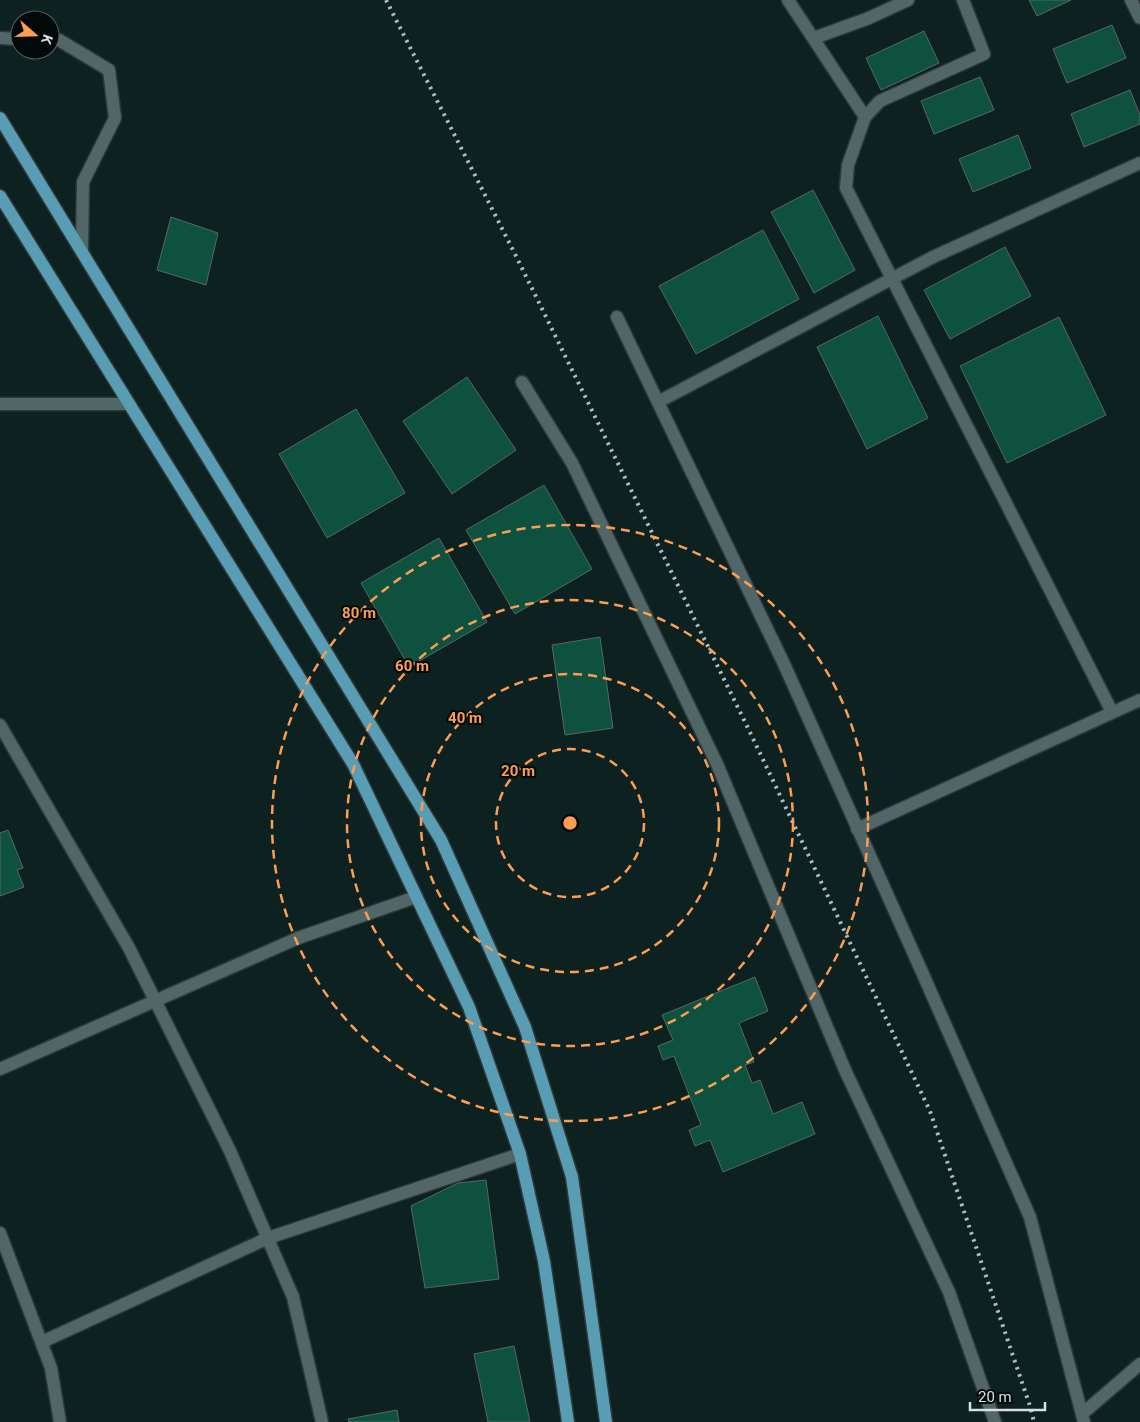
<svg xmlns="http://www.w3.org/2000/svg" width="1140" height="1422" viewBox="0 0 1140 1422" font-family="Roboto,sans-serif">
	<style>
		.building { fill: #0f513f; stroke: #566862 }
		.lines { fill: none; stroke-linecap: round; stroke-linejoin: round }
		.lane-casing { stroke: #2f393a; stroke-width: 15 }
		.street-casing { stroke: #2f393a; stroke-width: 15 }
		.primary-casing { stroke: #2f393a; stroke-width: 15 }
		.lane { stroke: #516666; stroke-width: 12 }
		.street { stroke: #516666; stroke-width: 12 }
		.primary { stroke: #599db5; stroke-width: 12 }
		.rail { stroke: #b0bcbd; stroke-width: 4; stroke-dasharray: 2.5 5; stroke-linecap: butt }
		.ring { fill: none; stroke: #fc9e52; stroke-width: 2.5; stroke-dasharray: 9 6 }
		.centre { fill: #fc9e52; stroke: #030909; stroke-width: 2.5 }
		.ring-label { font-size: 15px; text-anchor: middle; font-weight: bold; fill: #fc9e52; stroke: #030909; stroke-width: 4; stroke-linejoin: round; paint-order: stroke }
	</style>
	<rect width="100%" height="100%" fill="#0e2121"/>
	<g class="building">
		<polygon points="1029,0 1071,0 1037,16"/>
		<polygon points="1112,25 1126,58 1067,83 1053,49"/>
		<polygon points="924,31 939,63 881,90 866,58"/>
		<polygon points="980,77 994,110 934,134 921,101"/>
		<polygon points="1130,90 1140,115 1140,124 1084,147 1071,114"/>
		<polygon points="1018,135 1031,168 973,192 959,159"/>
		<polygon points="813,190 855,270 814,293 771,212"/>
		<polygon points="171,217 218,233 206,285 157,270"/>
		<polygon points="763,230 799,299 696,354 659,286"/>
		<polygon points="1005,247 1031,296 950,339 924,290"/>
		<polygon points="878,316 928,418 867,449 817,347"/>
		<polygon points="1059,317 1106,415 1007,463 960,366"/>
		<polygon points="467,377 516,450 452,494 403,421"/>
		<polygon points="356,409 405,493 327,538 279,454"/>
		<polygon points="544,485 592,569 515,614 466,530"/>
		<polygon points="439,538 487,622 409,667 361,583"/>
		<polygon points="600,637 613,728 565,735 552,645"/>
		<polygon points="8,830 23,868 17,870 24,887 0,896 0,833"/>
		<polygon points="755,977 768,1011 739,1023 754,1062 745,1065 752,1083 760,1080 773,1114 802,1102 815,1134 723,1172 710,1140 695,1146 689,1130 701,1125 674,1056 663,1060 658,1046 673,1040 662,1015"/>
		<polygon points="486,1180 499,1279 425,1288 411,1206 458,1183"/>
		<polygon points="514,1346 530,1422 488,1422 474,1354"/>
		<polygon points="397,1410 399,1422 349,1422 348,1419"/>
	</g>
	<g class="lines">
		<defs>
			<g id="lane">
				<polyline points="0,38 20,39"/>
				<polyline points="50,40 59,40 109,70 115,118 83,182 82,252"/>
			</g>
			<g id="street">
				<polyline points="788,0 865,117"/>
				<polyline points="963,0 984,54 880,101 865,117 848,165 846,188 1112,712"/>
				<polyline points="1131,0 1140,18"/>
				<polyline points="814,38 869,18 908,0"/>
				<polyline points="617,317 784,664 922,972 1030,1217 1084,1422"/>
				<polyline points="522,382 572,463 717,764 845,1070 949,1292 995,1422"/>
				<polyline points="658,402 933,257 1140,163"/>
				<polyline points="0,404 129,404"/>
				<polyline points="0,725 129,948 230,1151 293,1297 322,1422"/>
				<polyline points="857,829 1140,700"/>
				<polyline points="0,1069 298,938 416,897"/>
				<polyline points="0,1233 51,1368 60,1422"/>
				<polyline points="42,1342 268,1238 520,1154"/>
				<polyline points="1082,1414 1140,1364"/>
			</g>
			<g id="primary">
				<polyline points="0,118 441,840 525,1027 572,1177 606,1422"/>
				<polyline points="0,196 353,764 469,1007 520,1154 544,1261 568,1422"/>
			</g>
		</defs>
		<use href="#lane" class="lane-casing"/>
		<use href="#street" class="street-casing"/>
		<use href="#primary" class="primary-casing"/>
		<use href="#lane" class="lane"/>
		<use href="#street" class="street"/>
		<use href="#primary" class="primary"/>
		<polyline class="rail" points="386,0 518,260 748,728 930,1111 1030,1406 1034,1422"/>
	</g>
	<g class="ring">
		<circle cx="570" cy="823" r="74"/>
		<circle cx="570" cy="823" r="149"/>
		<circle cx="570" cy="823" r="223"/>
		<circle cx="570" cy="823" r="298"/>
	</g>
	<circle cx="570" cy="823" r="8" class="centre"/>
	<g class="ring-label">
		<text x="359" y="618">80 m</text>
		<text x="412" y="671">60 m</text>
		<text x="465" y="723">40 m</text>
		<text x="518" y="776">20 m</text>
	</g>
	<g transform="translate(35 35) rotate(110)"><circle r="24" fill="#030909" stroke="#575f5f"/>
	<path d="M0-4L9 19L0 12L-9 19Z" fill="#fc9e52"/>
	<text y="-8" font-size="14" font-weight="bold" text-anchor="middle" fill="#d5e0e1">K</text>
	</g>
	<path d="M970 1402v8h75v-8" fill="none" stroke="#d5e0e1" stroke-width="2.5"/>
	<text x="978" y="1402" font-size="15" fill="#d5e0e1" stroke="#030909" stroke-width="4" paint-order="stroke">20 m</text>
</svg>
